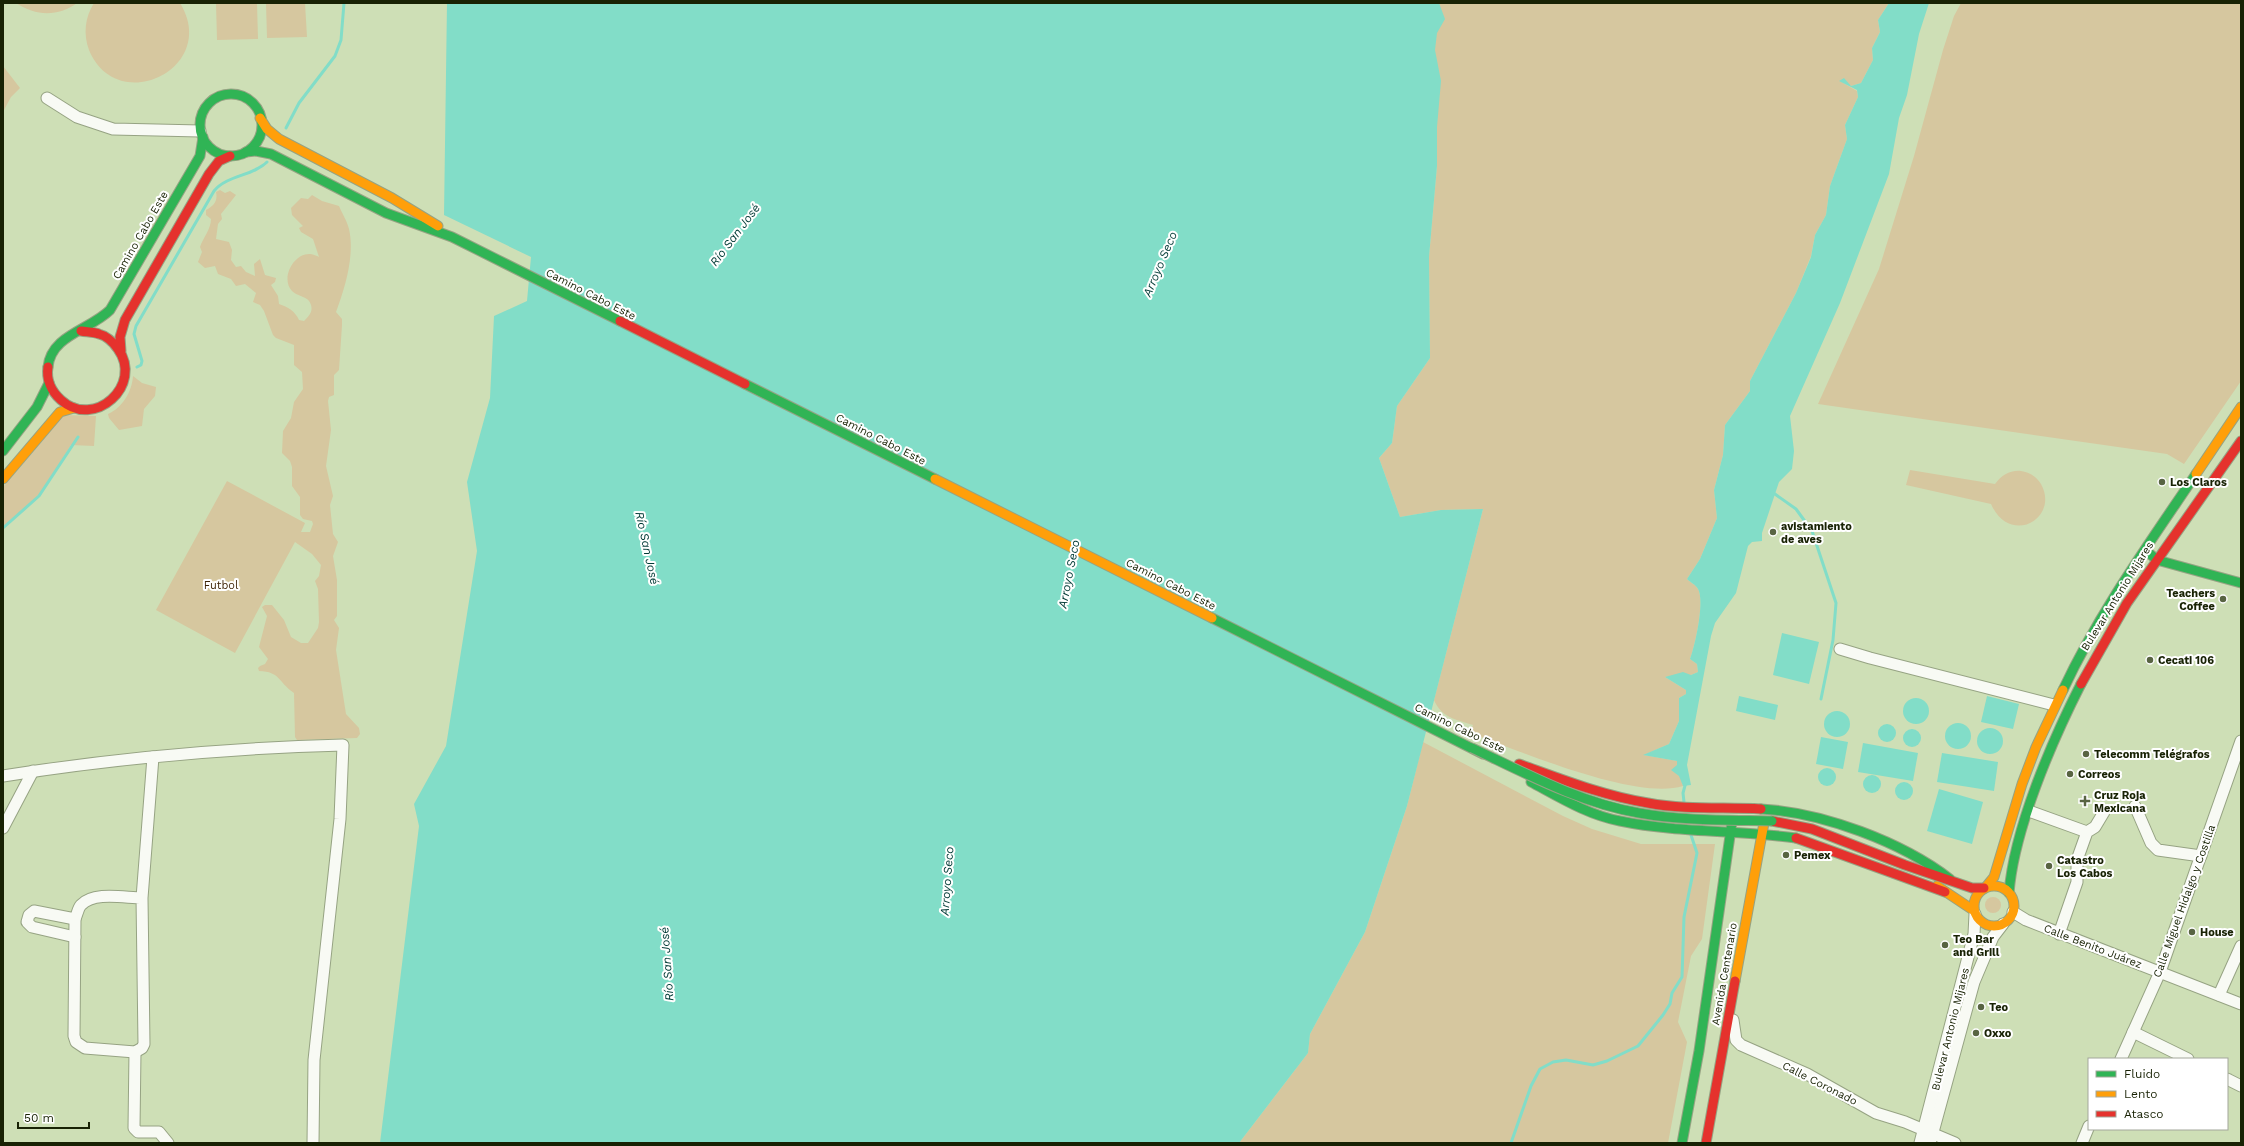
<svg xmlns="http://www.w3.org/2000/svg" width="2244" height="1146" viewBox="0 0 2244 1146" font-family="'Work Sans',sans-serif">
	<style>
		.green { fill: #d6c79f }
		.water { fill: #82ddc8 }
		.lines { fill: none; stroke-linecap: round; stroke-linejoin: round }
		.stream { stroke: #82ddc8; stroke-width: 3 }
		.street-casing { stroke: #96a383; stroke-width: 13 }
		.fast-casing { stroke: #96a383; stroke-width: 11 }
		.slow-casing { stroke: #96a383; stroke-width: 11 }
		.jam-casing { stroke: #96a383; stroke-width: 11 }
		.street { stroke: #f8faf4; stroke-width: 11 }
		.fast { stroke: #30b455; stroke-width: 9 }
		.slow { stroke: #ff9f0a; stroke-width: 9 }
		.jam { stroke: #e5322d; stroke-width: 9 }
		.fast-bridge-casing { stroke: #96a383; stroke-width: 11; stroke-linecap: butt }
		.fast-bridge { stroke: #30b455; stroke-width: 9 }
		.poi-dot { fill: #586442; stroke: #fff; stroke-width: 1.5 }
		.labels { text-anchor: middle; stroke-width: 4; stroke-linejoin: round; paint-order: stroke }
		.street-label { font-size: 11px; fill: #182204; stroke: #fff }
		.poi-label { font-size: 11px; font-weight: bold; fill: #182204; stroke: #fff; text-anchor: start }
		.park-label { font-size: 11px; fill: #3d2306; stroke: #fff }
		.water-label { font-size: 12px; font-style: italic; fill: #003a35; stroke: #fff }
	</style>
	<rect width="100%" height="100%" fill="#cedfb6"/>
	<g class="green">
		<path d="M 16,3 L 77,3 C 58,17 35,16 16,3 Z"/>
		<path d="M 94,3 L 180,3 C 220,68 117,118 89,50 C 83,34 85,17 94,3 Z"/>
		<polygon points="216,3 257,3 258,39 217,40"/>
		<polygon points="266,3 305,3 307,37 267,38"/>
		<path d="M 1283,3 L 1889,3 L 1878,20 L 1880,32 L 1872,48 L 1873,60 L 1861,83 L 1851,86 L 1840,81 L 1857,91 L 1858,97 L 1845,125 L 1847,139 L 1830,186 L 1826,215 L 1815,235 L 1811,256 L 1796,293 L 1750,381 L 1750,391 L 1725,425 L 1723,455 L 1714,490 L 1717,518 L 1700,559 L 1687,579 C 1690,582 1696,585 1698,589 C 1705,601 1695,646 1690,659 L 1697,664 L 1698,672 L 1691,675 L 1665,677 L 1686,690 L 1686,694 L 1679,698 L 1679,721 L 1669,744 L 1644,755 L 1677,761 L 1683,786 C 1635,801 1518,750 1470,733 L 1473,725 C 1455,719 1442,718 1434,700 L 1483,509 L 1441,510 L 1400,517 L 1379,458 L 1392,443 L 1397,406 L 1430,358 L 1429,257 L 1437,166 L 1437,127 Z"/>
		<polygon points="1961,3 2241,3 2241,381 2184,464 2167,454 1818,404 1879,269 1914,156 1943,50 1954,16"/>
		<polygon points="3,66 20,88 11,97 4,110"/>
		<path d="M 220,190 L 225,193 L 230,191 L 236,195 L 221,214 L 222,219 L 218,224 L 216,239 L 229,242 L 232,250 L 231,260 L 236,267 L 241,266 L 246,272 L 255,276 L 254,264 L 260,259 L 265,275 L 276,278 L 275,282 L 271,285 L 278,296 L 279,304 C 288,307 295,311 299,320 L 304,321 C 309,316 313,312 311,305 C 309,296 298,297 292,291 C 280,278 294,253 310,254 C 313,254 317,256 319,257 L 313,239 L 301,232 L 299,228 L 303,226 L 292,215 L 291,208 L 301,198 L 308,199 L 312,195 L 322,201 L 339,206 C 342,213 347,221 349,229 C 355,255 345,288 336,312 L 342,319 L 342,325 L 339,370 L 334,375 L 334,395 L 329,397 L 328,401 L 331,430 L 326,466 L 333,496 L 330,505 L 333,534 L 338,542 L 333,556 L 337,580 L 337,616 L 334,620 L 339,628 L 336,650 L 346,714 L 359,728 L 360,734 L 357,738 L 297,740 L 295,737 L 294,693 C 277,681 281,672 259,671 L 258,668 L 260,666 L 265,664 L 268,659 L 259,647 L 267,616 L 262,607 L 265,605 L 272,605 L 284,620 L 291,637 L 301,643 L 308,643 L 318,628 L 319,622 L 318,589 L 315,581 L 319,576 L 321,565 L 312,554 L 295,542 L 235,653 L 156,610 L 227,481 L 305,523 L 301,532 L 310,532 L 313,524 L 312,521 L 303,519 L 300,515 L 300,497 L 292,486 L 292,467 L 290,461 L 282,453 L 283,431 L 291,418 L 294,402 L 303,389 L 302,372 L 294,365 L 294,345 L 276,338 L 273,335 L 264,311 L 260,305 L 253,302 L 256,293 L 245,284 L 236,286 L 231,279 L 218,274 L 215,266 L 205,268 L 198,262 L 202,252 L 200,247 C 203,238 211,229 211,219 L 206,215 L 206,210 C 214,206 218,201 216,192 Z"/>
		<path d="M 133,376 L 142,383 L 156,387 L 155,396 L 144,409 L 142,426 L 119,430 L 109,418 L 108,414 C 122,408 132,392 133,376 Z"/>
		<polygon points="64,415 96,416 94,446 71,445 39,496 3,528 3,487"/>
		<path d="M 1910,470 L 1995,484 C 2002,475 2010,470 2021,471 C 2029,472 2037,477 2041,484 C 2060,518 2010,547 1991,504 L 1906,485 Z"/>
		<polygon points="1423,742 1563,816 1592,829 1641,844 1715,844 1702,939 1691,956 1678,1022 1687,1042 1668,1143 1239,1143 1308,1053 1310,1034 1365,932 1407,806"/>
		<circle cx="1993" cy="905" r="8"/>
	</g>
	<g class="water">
		<polygon points="447,3 1439,3 1445,19 1437,33 1435,50 1441,81 1437,127 1437,166 1429,257 1430,358 1397,406 1392,443 1379,458 1400,517 1441,510 1483,509 1407,806 1365,932 1310,1034 1308,1053 1239,1143 380,1143 419,826 414,804 446,746 477,551 467,482 490,398 494,316 527,301 531,257 444,215"/>
		<path d="M 1889,3 L 1929,3 L 1919,34 L 1907,95 L 1899,118 L 1889,174 L 1840,303 L 1790,416 L 1794,451 L 1792,469 L 1779,482 L 1762,533 L 1762,541 L 1752,542 L 1748,546 L 1736,593 L 1715,623 L 1711,636 L 1687,765 L 1691,785 L 1683,786 L 1679,776 L 1671,770 L 1677,765 L 1677,761 L 1643,755 L 1669,744 L 1679,721 L 1679,698 L 1686,694 L 1686,690 L 1665,677 L 1683,672 L 1691,675 L 1698,672 L 1697,664 L 1690,659 C 1695,646 1705,601 1698,589 C 1696,585 1690,582 1687,579 L 1700,559 L 1717,518 L 1714,490 L 1723,455 L 1725,425 L 1750,391 L 1750,381 L 1796,293 L 1811,257 L 1815,235 L 1826,215 L 1830,186 L 1847,139 L 1845,125 L 1858,97 L 1857,90 L 1839,81 L 1844,78 L 1851,86 L 1861,83 L 1873,60 L 1872,48 L 1880,32 L 1878,20 Z"/>
		<polygon points="1782,633 1819,642 1809,684 1773,675"/>
		<polygon points="1739,696 1778,705 1775,720 1736,711"/>
		<polygon points="1987,696 2019,704 2013,729 1981,722"/>
		<circle cx="1916" cy="711" r="13"/>
		<circle cx="1837" cy="724" r="13"/>
		<circle cx="1958" cy="736" r="13"/>
		<circle cx="1887" cy="733" r="9"/>
		<circle cx="1990" cy="741" r="13"/>
		<circle cx="1912" cy="738" r="9"/>
		<polygon points="1821,737 1848,742 1843,769 1816,764"/>
		<polygon points="1863,743 1918,753 1913,781 1858,772"/>
		<polygon points="1942,753 1998,762 1994,791 1937,782"/>
		<circle cx="1827" cy="777" r="9"/>
		<circle cx="1872" cy="784" r="9"/>
		<circle cx="1904" cy="791" r="9"/>
		<polygon points="1939,789 1983,802 1972,844 1927,831"/>
	</g>
	<g class="lines">
		<g class="stream">
			<polyline points="286,128 299,103 335,56 341,40 344,3"/>
			<path d="M 137,367 L 141,365 L 142,361 L 134,334 L 136,326 L 214,191 C 227,175 253,176 267,162"/>
			<polyline points="1772,492 1796,509 1812,531 1836,603 1833,640 1821,699"/>
			<polyline points="3,528 39,496 78,437"/>
			<polyline points="1684,802 1683,793 1686,782"/>
			<polyline points="1511,1143 1531,1086 1540,1069 1553,1062 1566,1060 1593,1065 1607,1061 1638,1046 1663,1015 1670,1004 1672,993 1682,977 1684,917 1697,853 1691,835"/>
		</g>
		<defs>
			<g id="street">
				<polyline points="47,98 77,117 113,129 200,131"/>
				<polyline points="1840,649 1870,658 2054,705"/>
				<path d="M 3,776 C 116,758 230,748 343,745 L 340,819 L 314,1060 L 313,1143"/>
				<polyline points="2135,806 2151,843 2158,850 2201,856"/>
				<polyline points="2029,811 2087,832"/>
				<polyline points="3,828 33,771"/>
				<path d="M 142,898 L 144,1044 L 142,1048 L 135,1052 L 85,1048 L 76,1042 L 74,1036 L 75,919 C 77,915 78,908 81,905 C 94,891 125,898 142,898 L 153,757"/>
				<polyline points="2013,912 2026,920 2241,1004"/>
				<polyline points="2059,934 2077,882 2077,860 2087,832 2095,827 2104,812"/>
				<polyline points="75,937 32,927 27,922 29,915 34,911 75,919"/>
				<polyline points="2219,995 2241,946"/>
				<polyline points="1733,1020 1736,1040 1741,1045 1807,1074 1876,1113 1905,1122 1955,1143"/>
				<polyline points="2133,1032 2188,1059"/>
				<polyline points="135,1052 134,1128 138,1132 159,1132 168,1143"/>
				<polyline points="2121,1059 2160,972 2241,741"/>
				<polyline points="2227,1079 2241,1086"/>
				<polyline points="1920,1143 1974,934 1975,914"/>
				<polyline points="1930,1143 1974,982 1993,937 2003,924"/>
				<polyline points="2082,1143 2089,1126"/>
			</g>
			<g id="fast">
				<circle cx="231" cy="125" r="31"/>
				<polyline points="246,152 256,151 271,154 386,213 452,237 620,321"/>
				<path d="M 48,367 C 51,335 90,330 110,310 L 200,156 L 203,137"/>
				<polyline points="745,384 935,479"/>
				<polyline points="3,451 37,407 49,383"/>
				<polyline points="2150,554 2157,560 2241,583"/>
				<polyline points="1212,618 1483,754"/>
				<path d="M 2063,690 C 2099,613 2148,545 2196,474"/>
				<path d="M 1531,782 C 1559,797 1588,815 1620,821 C 1678,833 1738,830 1796,838"/>
				<path d="M 1761,809 C 1822,812 1902,842 1950,879"/>
				<path d="M 2009,893 C 2014,829 2052,741 2081,684"/>
				<polyline points="1682,1143 1699,1051 1732,822"/>
			</g>
			<g id="slow">
				<polyline points="260,118 267,129 279,139 392,198 438,226"/>
				<polyline points="2196,474 2241,407"/>
				<polyline points="3,479 60,412 74,408"/>
				<polyline points="935,479 1212,618"/>
				<circle cx="1994" cy="906" r="20"/>
				<polyline points="1937,886 1973,910"/>
				<polyline points="1985,888 1994,877 2022,784 2036,747 2063,690"/>
				<polyline points="1735,981 1764,823"/>
			</g>
			<g id="jam">
				<polyline points="620,321 745,384"/>
				<polyline points="121,351 120,337 125,320 209,174 219,161 230,156"/>
				<path d="M 48,367 C 46,379 51,391 61,400 C 94,430 144,385 118,349 C 113,342 107,336 99,334 C 94,332 87,332 81,331"/>
				<polyline points="2081,684 2127,603 2241,441"/>
				<path d="M 1519,764 C 1561,779 1604,796 1648,803 C 1685,810 1723,807 1761,809"/>
				<polyline points="1772,821 1812,829 1905,865 1972,888 1984,888"/>
				<polyline points="1796,838 1945,892"/>
				<polyline points="1706,1143 1735,981"/>
			</g>
		</defs>
		<use href="#street" class="street-casing"/>
		<use href="#fast" class="fast-casing"/>
		<use href="#slow" class="slow-casing"/>
		<use href="#jam" class="jam-casing"/>
		<use href="#street" class="street"/>
		<use href="#fast" class="fast"/>
		<use href="#slow" class="slow"/>
		<use href="#jam" class="jam"/>
		<defs>
			<path id="fast-bridge" d="M 1472,748 C 1525,773 1580,803 1639,813 C 1683,821 1727,820 1772,821"/>
		</defs>
		<use href="#fast-bridge" class="fast-bridge-casing"/>
		<use href="#fast-bridge" class="fast-bridge"/>
	</g>
	<g class="poi-dot">
		<circle cx="2162" cy="482" r="4"/>
		<circle cx="1773" cy="532" r="4"/>
		<circle cx="2223" cy="599" r="4"/>
		<circle cx="2150" cy="660" r="4"/>
		<circle cx="2086" cy="754" r="4"/>
		<circle cx="2070" cy="774" r="4"/>
		<path d="M2083 795h4v4h4v4h-4v4h-4v-4h-4v-4h4z"/>
		<circle cx="1786" cy="855" r="4"/>
		<circle cx="2049" cy="866" r="4"/>
		<circle cx="2192" cy="932" r="4"/>
		<circle cx="1945" cy="945" r="4"/>
		<circle cx="1981" cy="1007" r="4"/>
		<circle cx="1976" cy="1033" r="4"/>
	</g>
	<g class="labels">
		<g class="street-label">
			<text transform="translate(140 235) rotate(-60)" y="4">Camino Cabo Este</text>
			<text transform="translate(591 294) rotate(27)" y="4">Camino Cabo Este</text>
			<text transform="translate(881 439) rotate(27)" y="4">Camino Cabo Este</text>
			<text transform="translate(1171 584) rotate(27)" y="4">Camino Cabo Este</text>
			<text transform="translate(2117 596) rotate(-58)" y="4">Bulevar Antonio Mijares</text>
			<text transform="translate(1460 728) rotate(26)" y="4">Camino Cabo Este</text>
			<text transform="translate(2184 901) rotate(-70)" y="4">Calle Miguel Hidalgo y Costilla</text>
			<text transform="translate(2093 946) rotate(21)" y="4">Calle Benito Juárez</text>
			<text transform="translate(1724 974) rotate(-80)" y="4">Avenida Centenario</text>
			<text transform="translate(1950 1029) rotate(-76)" y="4">Bulevar Antonio Mijares</text>
			<text transform="translate(1820 1083) rotate(27)" y="4">Calle Coronado</text>
		</g>
		<g class="poi-label">
			<text x="2170" y="486">Los Claros</text>
			<text x="1781" y="530">avistamiento<tspan x="1781" dy="13">de aves</tspan></text>
			<text x="2215" y="597" text-anchor="end">Teachers<tspan x="2215" dy="13">Coffee</tspan></text>
			<text x="2158" y="664">Cecati 106</text>
			<text x="2094" y="758">Telecomm Telégrafos</text>
			<text x="2078" y="778">Correos</text>
			<text x="2094" y="799">Cruz Roja<tspan x="2094" dy="13">Mexicana</tspan></text>
			<text x="1794" y="859">Pemex</text>
			<text x="2057" y="864">Catastro<tspan x="2057" dy="13">Los Cabos</tspan></text>
			<text x="2200" y="936">House</text>
			<text x="1953" y="943">Teo Bar<tspan x="1953" dy="13">and Grill</tspan></text>
			<text x="1989" y="1011">Teo</text>
			<text x="1984" y="1037">Oxxo</text>
		</g>
		<g class="park-label">
			<text x="221" y="589">Futbol</text>
		</g>
		<g class="water-label">
			<text transform="translate(735 235) rotate(-53)" y="4">Río San José</text>
			<text transform="translate(1160 264) rotate(-67)" y="4">Arroyo Seco</text>
			<text transform="translate(647 548) rotate(78)" y="4">Río San José</text>
			<text transform="translate(1069 574) rotate(-79)" y="4">Arroyo Seco</text>
			<text transform="translate(947 881) rotate(-86)" y="4">Arroyo Seco</text>
			<text transform="translate(667 964) rotate(-94)" y="4">Río San José</text>
		</g>
	</g>
	<rect width="2244" height="1146" fill="none" stroke="#182204" stroke-width="8"/>
	<rect x="2088" y="1058" width="140" height="72" fill="#ffffff" stroke="#a3a79b"/>
	<rect x="2096" y="1071" width="20" height="6" fill="#30b455" stroke="#a3a79b"/>
	<text x="2124" y="1078" font-size="12" fill="#182204">Fluido</text>
	<rect x="2096" y="1091" width="20" height="6" fill="#ff9f0a" stroke="#a3a79b"/>
	<text x="2124" y="1098" font-size="12" fill="#182204">Lento</text>
	<rect x="2096" y="1111" width="20" height="6" fill="#e5322d" stroke="#a3a79b"/>
	<text x="2124" y="1118" font-size="12" fill="#182204">Atasco</text>
	<path d="M18 1122v6h71v-6" fill="none" stroke="#182204" stroke-width="2"/>
	<text x="24" y="1122" font-size="12" fill="#182204" stroke="#ffffff" stroke-width="3" paint-order="stroke">50 m</text>
</svg>
